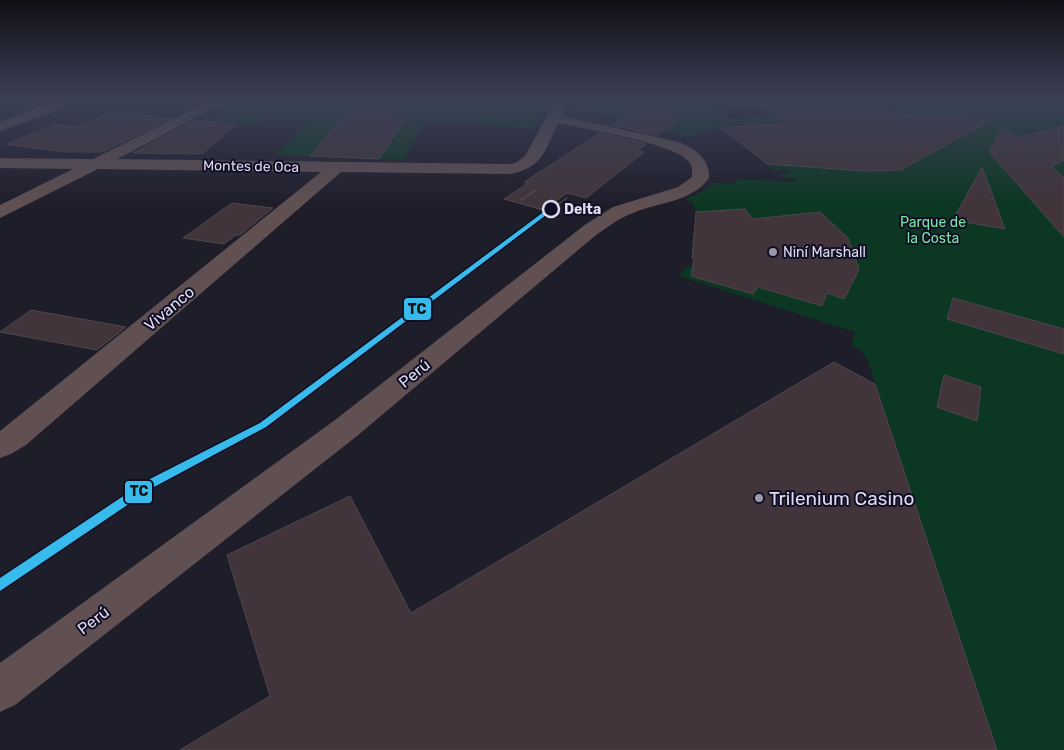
<svg xmlns="http://www.w3.org/2000/svg" width="1064" height="750" viewBox="0 0 1064 750" font-family="Rubik,sans-serif">
	<style>
		.green { fill: #0c3722 }
		.water { fill: #040a10 }
		.building { fill: #41343b; stroke: #4e474d }
		.lines { fill: none; stroke-linecap: round; stroke-linejoin: round }
		.minor { fill: #605052; fill-rule: evenodd }
		.tram { stroke: #5f585e; stroke-width: 1 }
		.rail-1-casing { stroke: #110e25; stroke-width: 3 }
		.rail-1 { fill: #37bbed; fill-rule: evenodd }
		.stop-dot { fill: #110e25; stroke: #deddee; stroke-width: 2.5 }
		.poi-dot { fill: #9b9aa9; stroke: #110e25; stroke-width: 2 }
		.labels { text-anchor: middle; stroke-width: 4; stroke-linejoin: round; paint-order: stroke }
		.far-street-label { font-size: 14px; fill: #deddee; stroke: #110e25 }
		.far-stop-label { font-size: 14px; font-weight: bold; fill: #deddee; stroke: #110e25; text-anchor: start }
		.far-park-label { font-size: 14px; fill: #79e5a4; stroke: #110e25 }
		.far-poi-label { font-size: 14px; fill: #deddee; stroke: #110e25; text-anchor: start }
		.street-label { font-size: 16px; fill: #deddee; stroke: #110e25 }
		.near-poi-label { font-size: 19px; fill: #deddee; stroke: #110e25; text-anchor: start }
		.line-badge { stroke: #110e25; stroke-width: 2 }
		.pale-badge-label { font-size: 14px; text-anchor: middle; font-weight: bold; fill: #111 }
	</style>
	<rect width="100%" height="100%" fill="#1e1d2a"/>
	<g class="green">
		<polygon points="576,100 1064,101 1064,750 997,750 867,358 859,349 851,346 855,332 679,276 688,266 693,267 694,259 692,258 696,212 692,202 684,200 704,191 712,183 736,184 735,179 798,182 794,178 786,179 779,174 791,172 787,169 774,170 758,157 763,157 745,136 733,127 719,128 689,137 664,130 666,127 582,111 574,106"/>
		<polygon points="268,101 549,101 534,129 425,121 404,160 276,155 309,120 264,120 257,126 201,120 230,106 256,108"/>
	</g>
	<polygon class="water" points="720,103 735,106 756,107 766,112 759,116 741,115 739,119 727,117 732,114 732,112 722,110 724,108 718,110 710,106"/>
	<g class="building">
		<polygon points="363,100 407,100 388,117 405,119 379,159 310,156 344,115"/>
		<polygon points="649,100 660,100 676,120 657,135 612,125"/>
		<polygon points="758,100 824,100 924,117 951,115 989,121 901,170 864,171 767,164 721,128 787,123"/>
		<polygon points="112,112 172,118 102,152 63,152 6,144 56,124 76,127"/>
		<polygon points="195,120 236,124 202,154 133,153"/>
		<polygon points="1064,126 1064,160 1051,167 1064,177 1064,237 989,152 1002,129 1019,137"/>
		<polygon points="600,133 646,144 638,151 644,152 586,198 567,193 543,210 504,199 528,183 524,182"/>
		<polygon points="982,167 1005,229 953,220"/>
		<polygon points="232,203 273,208 240,235 236,235 224,244 183,238"/>
		<polygon points="745,209 753,219 820,212 848,238 859,269 844,299 827,293 822,306 758,287 753,294 691,276 694,259 692,258 696,212"/>
		<polygon points="953,298 1064,329 1064,354 947,319"/>
		<polygon points="31,310 126,327 97,350 0,332"/>
		<polygon points="834,362 875,384 997,750 180,750 270,696 227,555 350,496 411,613"/>
		<polygon points="944,375 981,387 977,421 937,407"/>
	</g>
	<g class="lines">
		<g class="minor">
			<polygon points="53,100 68,100 56,111 0,131 0,122 46,105"/>
			<path d="M 212,100 L 229,100 L 117,159 L 511,164 L 517,162 L 525,156 L 556,100 L 568,100 L 569,102 L 562,116 L 679,142 C 695,149 710,158 709,178 C 692,202 659,202 633,213 C 619,218 608,227 596,235 L 357,436 L 15,705 L 0,712 L 0,663 L 335,420 L 586,224 L 613,207 L 678,187 L 692,177 C 692,171 693,167 689,162 C 675,143 585,129 558,123 C 544,152 544,166 511,174 L 341,172 L 26,445 L 11,454 L 0,458 L 0,431 L 321,172 L 98,169 L 0,218 L 0,205 L 73,169 L 0,168 L 0,158 L 93,159 Z"/>
		</g>
		<g class="tram">
			<polyline points="521,200 536,190"/>
			<polyline points="551,209 567,198"/>
		</g>
		<defs>
			<polygon id="rail-1" points="549,208 554,209 266,427 154,487 0,591 0,578 146,481 260,423"/>
		</defs>
		<use href="#rail-1" class="rail-1-casing"/>
		<use href="#rail-1" class="rail-1"/>
	</g>
	<linearGradient id="sky" x2="0" y2="1"><stop stop-color="#101017"/><stop offset="0.49" stop-color="#3b4055"/><stop offset="1" stop-color="#3b4055" stop-opacity="0"/></linearGradient>
	<rect width="1064" height="206" fill="url(#sky)"/>
	<circle class="stop-dot" cx="551" cy="209" r="8"/>
	<g class="poi-dot">
		<circle cx="773" cy="252" r="5"/>
		<circle cx="759" cy="498" r="5"/>
	</g>
	<g class="labels">
		<g class="far-street-label">
			<text transform="translate(251 166) rotate(1)" y="5">Montes de Oca</text>
		</g>
		<g class="far-stop-label">
			<text x="564" y="214">Delta</text>
		</g>
		<g class="far-park-label">
			<text x="933" y="227">Parque de<tspan x="933" dy="16">la Costa</tspan></text>
		</g>
		<g class="far-poi-label">
			<text x="783" y="257">Niní Marshall</text>
		</g>
		<g class="street-label">
			<text transform="translate(169 308) rotate(-40)" y="6">Vivanco</text>
			<text transform="translate(414 373) rotate(-39)" y="6">Perú</text>
			<text transform="translate(93 620) rotate(-37)" y="6">Perú</text>
		</g>
		<g class="near-poi-label">
			<text x="769" y="505">Trilenium Casino</text>
		</g>
	</g>
	<g class="line-badge">
		<rect x="403" y="297" width="29" height="24" rx="5" fill="#37bbed"/>
		<rect x="124" y="480" width="29" height="24" rx="5" fill="#37bbed"/>
	</g>
	<g class="pale-badge-label">
		<text x="417" y="314">TC</text>
		<text x="139" y="496">TC</text>
	</g>
</svg>
